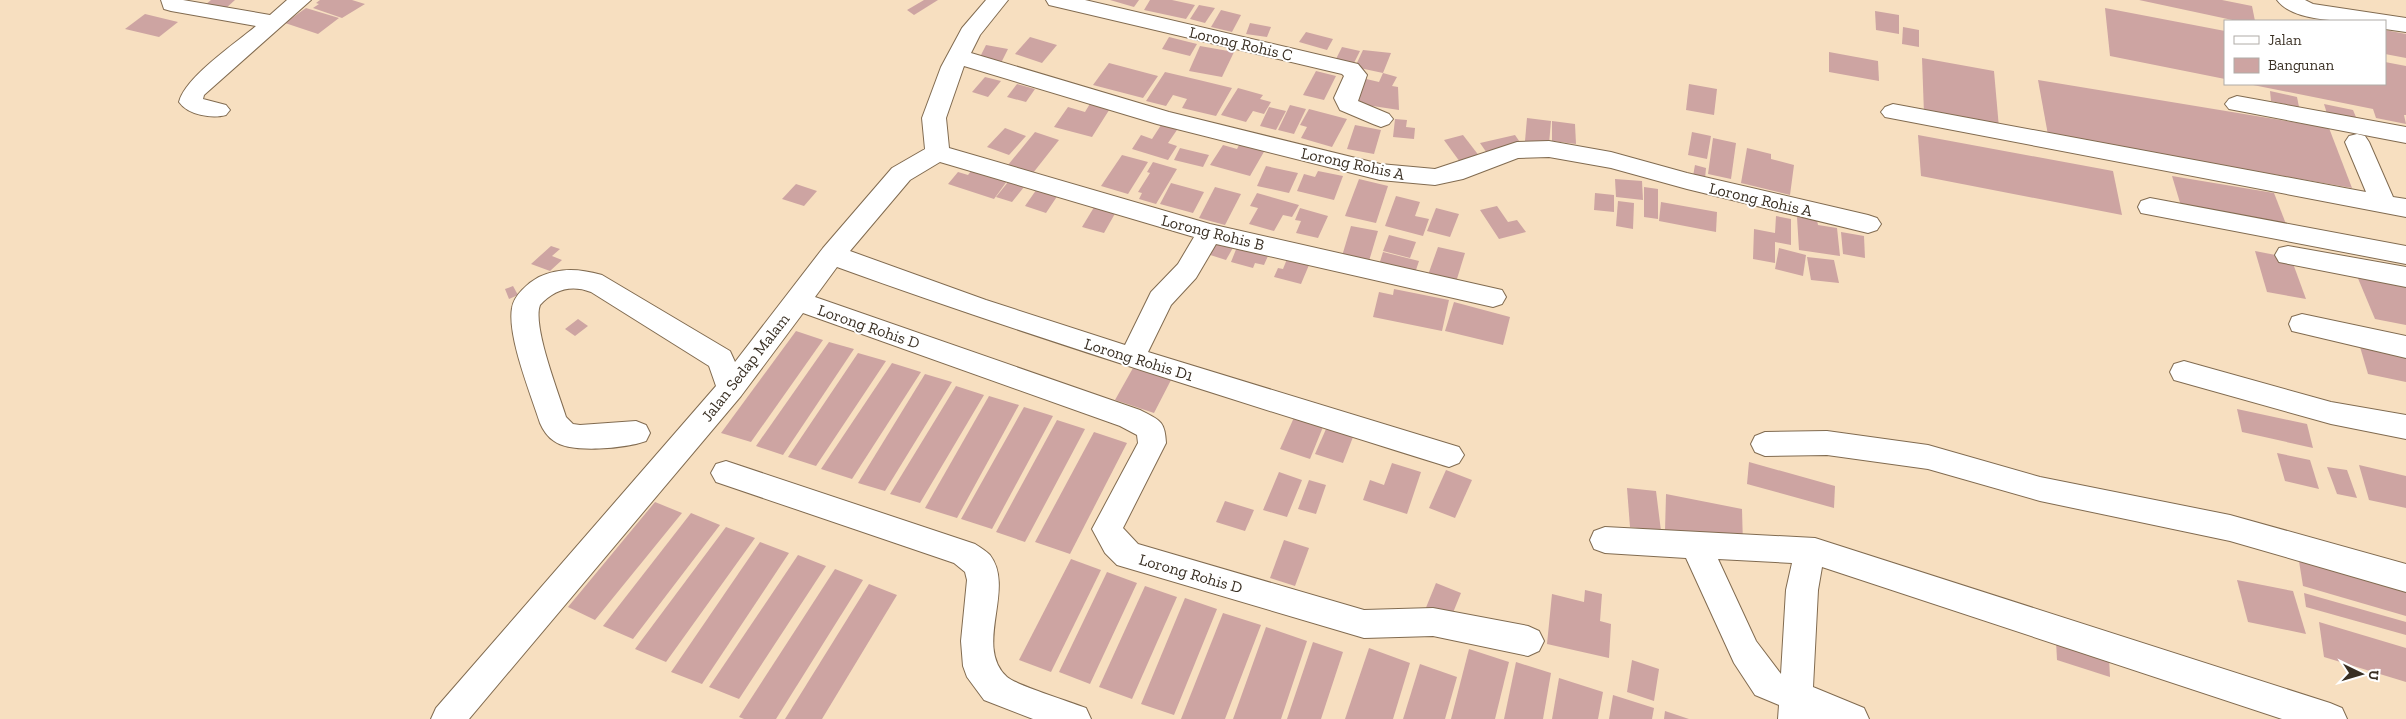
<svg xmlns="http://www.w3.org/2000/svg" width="2406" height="719" viewBox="0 0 2406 719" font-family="'Zilla Slab',serif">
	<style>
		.building { fill: #cda4a2 }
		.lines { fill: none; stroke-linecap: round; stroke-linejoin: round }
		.minor-casing { stroke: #816b50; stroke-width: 2 }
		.minor { fill: #fff; fill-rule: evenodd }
		.labels { text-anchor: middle; stroke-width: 4; stroke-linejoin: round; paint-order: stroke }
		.street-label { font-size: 16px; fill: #392f23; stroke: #fff }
	</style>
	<rect width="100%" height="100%" fill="#f7dfc0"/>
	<g class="building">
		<polygon points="211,0 235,0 225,9 205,5"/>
		<polygon points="320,0 352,0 365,4 342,18 313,8 319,4 316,3"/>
		<polygon points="924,0 938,0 914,15 907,10"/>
		<polygon points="1110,0 1139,0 1134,7"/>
		<polygon points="1150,0 1172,0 1195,5 1186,19 1144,10"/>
		<polygon points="2139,0 2222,0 2252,6 2255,21 2237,21"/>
		<polygon points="1199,5 1215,8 1205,23 1190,19"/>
		<polygon points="306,8 339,18 318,34 285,23"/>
		<polygon points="2105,8 2225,31 2225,79 2110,56"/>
		<polygon points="1221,10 1241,15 1232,32 1211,27"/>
		<polygon points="1875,11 1899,15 1899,34 1876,30"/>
		<polygon points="145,14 178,22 159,37 125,29"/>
		<polygon points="1250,23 1271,27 1267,37 1246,34"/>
		<polygon points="1903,27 1919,30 1919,47 1902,44"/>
		<polygon points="2385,30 2406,34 2406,58 2385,54"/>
		<polygon points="1306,32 1333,39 1327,50 1299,42"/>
		<polygon points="1030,37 1057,45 1042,63 1015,54"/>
		<polygon points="1169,37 1197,44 1190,56 1162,49"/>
		<polygon points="986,45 1008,49 1001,63 979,59"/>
		<polygon points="1200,46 1234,52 1222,77 1189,71"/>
		<polygon points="1342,47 1360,51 1352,67 1334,63"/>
		<polygon points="1363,50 1391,53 1383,73 1355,67"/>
		<polygon points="1829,52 1878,61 1879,81 1829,72"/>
		<polygon points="1922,58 1994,71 1999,128 1924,114"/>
		<polygon points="2385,62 2406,66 2406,115 2404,115 2406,124 2376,118 2373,109 2253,85 2385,84"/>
		<polygon points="1109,63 1158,76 1143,98 1093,85"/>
		<polygon points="1316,71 1336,76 1324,100 1303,95"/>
		<polygon points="1165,72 1199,80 1232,88 1216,116 1182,108 1187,99 1173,95 1166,106 1146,101"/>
		<polygon points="1383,73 1397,77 1392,86 1398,87 1399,110 1353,103 1362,78 1379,82"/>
		<polygon points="985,77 1001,81 988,97 972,92"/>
		<polygon points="2038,80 2329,128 2352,188 2048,135"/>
		<polygon points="1017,84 1035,89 1026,102 1007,97"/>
		<polygon points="1689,84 1717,89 1714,115 1686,110"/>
		<polygon points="1238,88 1263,95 1260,99 1271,102 1264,114 1253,111 1246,122 1221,115"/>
		<polygon points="2270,91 2297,97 2299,107 2271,101"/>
		<polygon points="1091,102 1111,107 1092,137 1054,127 1068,107 1085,112"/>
		<polygon points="2324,104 2353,110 2358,122 2328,117"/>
		<polygon points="1290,105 1306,109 1294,134 1278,130"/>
		<polygon points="1269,107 1286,111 1276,130 1260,126"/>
		<polygon points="1309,109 1347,119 1332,147 1301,138 1307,127 1300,125"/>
		<polygon points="1527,118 1551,121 1549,144 1525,141"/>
		<polygon points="1395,119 1407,120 1406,127 1415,128 1414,139 1393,137"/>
		<polygon points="1552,121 1575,124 1576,144 1552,141"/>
		<polygon points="1163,122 1179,127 1168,143 1177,146 1168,160 1132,149 1141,135 1152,139"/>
		<polygon points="1355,125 1381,130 1374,154 1347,149"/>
		<polygon points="1005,128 1026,136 1009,155 987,147"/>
		<polygon points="1035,132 1059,140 1033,173 1008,165"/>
		<polygon points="1692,132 1711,136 1707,159 1688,155"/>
		<polygon points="1463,135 1480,157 1460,162 1444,140"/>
		<polygon points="1515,135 1524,148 1489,156 1480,143"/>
		<polygon points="1918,135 2113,171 2122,215 1921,176"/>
		<polygon points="1713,138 1736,143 1731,179 1708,174"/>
		<polygon points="1240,143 1265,150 1250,176 1210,165 1223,145 1237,149"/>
		<polygon points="1180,148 1209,155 1203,167 1174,160"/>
		<polygon points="1747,148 1771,154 1771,159 1794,165 1790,195 1741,183"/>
		<polygon points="1122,155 1148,162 1128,194 1101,186"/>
		<polygon points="1153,162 1177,169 1156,204 1139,199 1142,193 1138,192 1150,173 1147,172"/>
		<polygon points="1695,165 1706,168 1705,179 1693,176"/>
		<polygon points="975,166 1010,177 994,199 948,184 958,172 968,175"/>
		<polygon points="1266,166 1298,173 1289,193 1257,186"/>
		<polygon points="1318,171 1343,176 1334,200 1297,191 1304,174 1315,177"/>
		<polygon points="2172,176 2274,193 2286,224 2181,206"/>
		<polygon points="1012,177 1028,182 1012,202 996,197"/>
		<polygon points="1359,179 1388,186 1376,223 1345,216"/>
		<polygon points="1615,179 1642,181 1643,200 1616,197"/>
		<polygon points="1171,183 1204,192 1193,213 1160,204"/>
		<polygon points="796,184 817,191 804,206 782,199"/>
		<polygon points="1039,186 1060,192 1046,213 1025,206"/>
		<polygon points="1215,187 1241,194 1225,225 1199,218"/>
		<polygon points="1644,187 1658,189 1658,219 1644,217"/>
		<polygon points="1257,193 1299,205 1292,217 1283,215 1274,231 1249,224 1258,208 1250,206"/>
		<polygon points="1595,193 1614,195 1614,212 1594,210"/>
		<polygon points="1396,196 1420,202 1415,216 1429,219 1423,236 1385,226"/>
		<polygon points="1618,201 1634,203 1633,229 1616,226"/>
		<polygon points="1661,202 1717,212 1716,232 1659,221"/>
		<polygon points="1096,204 1117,210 1104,233 1082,227"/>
		<polygon points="1497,206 1508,222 1517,220 1526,232 1499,239 1480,210"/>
		<polygon points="1300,208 1328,216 1318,238 1296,233 1301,221 1295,220"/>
		<polygon points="1436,208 1459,214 1450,237 1427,231"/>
		<polygon points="1776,216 1791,219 1791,245 1775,242 1775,263 1753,259 1754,229 1775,233"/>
		<polygon points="1797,217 1817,220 1818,225 1837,228 1840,256 1799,250"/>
		<polygon points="1351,226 1378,231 1369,261 1342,256"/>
		<polygon points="1841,232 1864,236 1865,258 1843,254"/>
		<polygon points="1389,235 1416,242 1410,258 1383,251"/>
		<polygon points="1211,239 1234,246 1226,260 1204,253"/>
		<polygon points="551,246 560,249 552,256 562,260 550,271 531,264"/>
		<polygon points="1237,247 1271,249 1264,265 1255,263 1253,268 1231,262"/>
		<polygon points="1438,247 1465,253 1456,282 1428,275"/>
		<polygon points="1779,248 1806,255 1803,276 1775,269"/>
		<polygon points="2255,251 2291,258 2306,299 2267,292"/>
		<polygon points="1383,252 1419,261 1414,276 1378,268"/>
		<polygon points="1807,257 1834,260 1839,283 1811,280"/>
		<polygon points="1287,259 1309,265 1301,284 1274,277 1278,268 1283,269"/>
		<polygon points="2357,276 2406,284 2406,325 2375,319"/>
		<polygon points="513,286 518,295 509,299 505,289"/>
		<polygon points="1394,289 1449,300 1442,331 1373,317 1379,292 1393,295"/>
		<polygon points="1454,302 1510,317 1503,345 1445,331"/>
		<polygon points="578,319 588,326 575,336 565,329"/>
		<polygon points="796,331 823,340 751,442 721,433"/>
		<polygon points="2358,340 2406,351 2406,382 2368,374"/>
		<polygon points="829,342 854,349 783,455 756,446"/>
		<polygon points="858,353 886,361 816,466 788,457"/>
		<polygon points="892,363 921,372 852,479 821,469"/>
		<polygon points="1133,368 1171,380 1154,413 1115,400"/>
		<polygon points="925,374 952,382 885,491 858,483"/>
		<polygon points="956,386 984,395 920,503 890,494"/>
		<polygon points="989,396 1019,405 957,518 925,508"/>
		<polygon points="1024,407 1053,416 992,529 961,519"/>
		<polygon points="2237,409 2307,424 2313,448 2242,432"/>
		<polygon points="1296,413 1325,422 1310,459 1280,449"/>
		<polygon points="1057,420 1085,429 1025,542 996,532"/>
		<polygon points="1326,429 1353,437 1343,463 1315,454"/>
		<polygon points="1094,432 1127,443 1070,554 1035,542"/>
		<polygon points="2277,453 2310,460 2319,489 2285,481"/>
		<polygon points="1749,462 1835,486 1834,508 1747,484"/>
		<polygon points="1392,463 1421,472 1407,514 1363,500 1370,480 1384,485"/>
		<polygon points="2359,465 2406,476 2406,508 2369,500"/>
		<polygon points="2327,467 2347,470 2357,498 2337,494"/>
		<polygon points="1446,470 1472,480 1455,518 1429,508"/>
		<polygon points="1279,472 1302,480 1287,517 1263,510"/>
		<polygon points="1309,480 1326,485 1316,514 1298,509"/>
		<polygon points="1627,488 1656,491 1661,531 1630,527"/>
		<polygon points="1666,494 1742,509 1743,546 1665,531"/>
		<polygon points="1225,501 1254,510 1245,531 1216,522"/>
		<polygon points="655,502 682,513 595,620 568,607"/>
		<polygon points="691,513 720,525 633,639 603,626"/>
		<polygon points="726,527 755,538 666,662 635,649"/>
		<polygon points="1284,540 1309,548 1295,586 1270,578"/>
		<polygon points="760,542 789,553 702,684 671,672"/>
		<polygon points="798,555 826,566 739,699 709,687"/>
		<polygon points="2298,555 2406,585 2406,616 2303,586"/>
		<polygon points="1071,559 1101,570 1051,672 1019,660"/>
		<polygon points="835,569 863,580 776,719 744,719 739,717"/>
		<polygon points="1107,572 1137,583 1090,684 1059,672"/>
		<polygon points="2237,580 2293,591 2306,634 2248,622"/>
		<polygon points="1436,583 1461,593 1450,620 1425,610"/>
		<polygon points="869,584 897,595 822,719 785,719"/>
		<polygon points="1145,586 1177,597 1132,699 1099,687"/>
		<polygon points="1585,590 1602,594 1600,621 1611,624 1609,658 1547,644 1552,594 1584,602"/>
		<polygon points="2304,593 2406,622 2406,635 2306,607"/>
		<polygon points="1185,598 1217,609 1174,715 1141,704"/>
		<polygon points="1223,613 1261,625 1225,719 1181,719"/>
		<polygon points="2319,622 2406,648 2406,682 2324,657"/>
		<polygon points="1266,627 1307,641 1281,719 1233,719"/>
		<polygon points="2056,641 2109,657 2110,677 2057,660"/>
		<polygon points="1313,642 1343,652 1321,719 1287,719"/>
		<polygon points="1369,648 1410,663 1393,719 1345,719"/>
		<polygon points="1469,649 1509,662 1495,719 1451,719"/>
		<polygon points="1632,660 1659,669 1654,701 1627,692"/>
		<polygon points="1516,662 1551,673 1543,719 1504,719"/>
		<polygon points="1420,664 1457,677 1445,719 1403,719"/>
		<polygon points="1559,678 1603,692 1598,719 1552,719"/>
		<polygon points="1613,695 1654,708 1652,719 1609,719"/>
		<polygon points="1665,711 1689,719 1664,719"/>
	</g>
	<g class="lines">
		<defs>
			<g id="minor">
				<path d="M 161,0 L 183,0 L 270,15 L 287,0 L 311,0 L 204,95 L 203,99 L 226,105 L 230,110 L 226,115 C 212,119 188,115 179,102 C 185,77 236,43 256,26 L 171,11 L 164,9 Z"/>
				<path d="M 986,0 L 1008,0 L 980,35 L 971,53 L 1169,112 L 1380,164 L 1435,169 L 1517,142 L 1549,141 L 1611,152 L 1687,173 L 1868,215 L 1877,218 L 1881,224 L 1877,230 L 1868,233 L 1687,189 L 1611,168 L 1549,157 L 1518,158 L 1463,179 L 1435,185 L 1380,180 L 1157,124 L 964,66 L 946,118 L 949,148 L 1210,224 L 1502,290 L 1506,297 L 1502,304 L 1493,307 L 1216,244 L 1196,278 L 1171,305 L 1148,352 L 1459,447 L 1464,455 L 1459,463 L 1449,467 C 1244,403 1039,340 837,267 L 815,297 L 1140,410 C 1159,420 1165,420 1166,443 L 1123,528 L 1138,544 L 1364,610 L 1433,608 L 1528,626 L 1539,631 L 1544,641 L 1539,651 L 1528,656 L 1433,636 L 1364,638 L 1117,565 L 1105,553 L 1092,529 L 1138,443 L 1137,435 L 1120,426 L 803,313 L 741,396 L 469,719 L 431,719 L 436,708 L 716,386 L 709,366 L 591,292 C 570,284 554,290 540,305 C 532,326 559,394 566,417 L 573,424 L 580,425 L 636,421 L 646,425 L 650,433 L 646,441 C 627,448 571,454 554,441 C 548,437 543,430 540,423 C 531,395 507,336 512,308 C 514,295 528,283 539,277 C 561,267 580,269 602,275 L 730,351 L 735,362 L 823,248 L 892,168 L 925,149 L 922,118 L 941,67 L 962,28 ZM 940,162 L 1194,237 L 1178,264 L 1151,292 L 1125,345 L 986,300 L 850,251 L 910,180 Z"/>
				<polygon points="1046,0 1085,0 1358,64 1367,75 1358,101 1389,114 1393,119 1389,124 1381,127 1373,124 1340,110 1334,98 1344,76 1342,74 1049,5"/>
				<path d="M 2277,0 L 2305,0 L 2313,4 L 2406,18 L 2406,32 L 2385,29 L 2385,21 C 2357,21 2295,25 2277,0 Z"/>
				<polygon points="2237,96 2406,127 2406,143 2229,109 2225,104 2229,99"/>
				<polygon points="1893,104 2366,192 2345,142 2349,136 2357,134 2365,136 2369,142 2393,197 2406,199 2406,217 1885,117 1881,112 1885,107"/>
				<polygon points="2150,198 2406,246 2406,264 2141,213 2138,207 2141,201"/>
				<polygon points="2288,246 2406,267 2406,287 2279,262 2275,255 2279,248"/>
				<polygon points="2302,314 2406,336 2406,358 2292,331 2289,324 2292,317"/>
				<polygon points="2184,361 2331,402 2406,415 2406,439 2331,424 2174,380 2170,372 2174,364"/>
				<polygon points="1827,431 1928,445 2040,477 2230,515 2406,564 2406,592 2230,541 2040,501 1928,469 1827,455 1765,456 1755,452 1751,444 1755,436 1765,432"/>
				<path d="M 726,461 L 975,544 C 980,547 986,551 990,555 C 1016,589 973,646 1007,677 C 1016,685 1071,702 1086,708 L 1091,719 L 1033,719 L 984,700 L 967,677 L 963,666 L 961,641 L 967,580 L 965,572 L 954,563 L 716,482 L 711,473 L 716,464 Z"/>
				<path d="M 1605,527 L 1815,538 L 2330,703 L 2342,708 L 2347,719 L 2282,719 L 1822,567 L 1818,590 L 1813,687 L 1864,708 L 1869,719 L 1778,719 L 1779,705 L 1755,695 L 1734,663 L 1686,558 L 1605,553 L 1594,549 L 1590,540 L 1594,531 ZM 1718,559 L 1792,563 L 1786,590 L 1781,674 L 1756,641 Z"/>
			</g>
		</defs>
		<use href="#minor" class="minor-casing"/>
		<use href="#minor" class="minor"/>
	</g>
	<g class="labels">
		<g class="street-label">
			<text transform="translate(1241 43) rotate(13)" y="6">Lorong Rohis C</text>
			<text transform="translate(1353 163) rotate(12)" y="6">Lorong Rohis A</text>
			<text transform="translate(1761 199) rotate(13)" y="6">Lorong Rohis A</text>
			<text transform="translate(1213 232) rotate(14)" y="6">Lorong Rohis B</text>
			<text transform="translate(869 326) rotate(19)" y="6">Lorong Rohis D</text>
			<text transform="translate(1139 359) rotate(17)" y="6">Lorong Rohis D1</text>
			<text transform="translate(745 367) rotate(-52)" y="6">Jalan Sedap Malam</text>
			<text transform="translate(1191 573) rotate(16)" y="6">Lorong Rohis D</text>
		</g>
	</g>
	<rect x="2224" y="20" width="162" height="65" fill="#ffffff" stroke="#b0aca7"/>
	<rect x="2234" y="36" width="25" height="8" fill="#ffffff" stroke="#b0aca7"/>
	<text x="2268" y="45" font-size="15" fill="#392f23">Jalan</text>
	<rect x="2234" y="58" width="25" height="15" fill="#cda4a2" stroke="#b0aca7"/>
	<text x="2268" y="70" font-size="15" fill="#392f23">Bangunan</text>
	<g transform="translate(2361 674) rotate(95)" stroke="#ffffff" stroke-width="4" paint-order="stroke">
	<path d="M0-4L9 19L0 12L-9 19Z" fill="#392f23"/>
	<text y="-8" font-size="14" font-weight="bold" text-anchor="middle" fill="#392f23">U</text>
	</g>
</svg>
